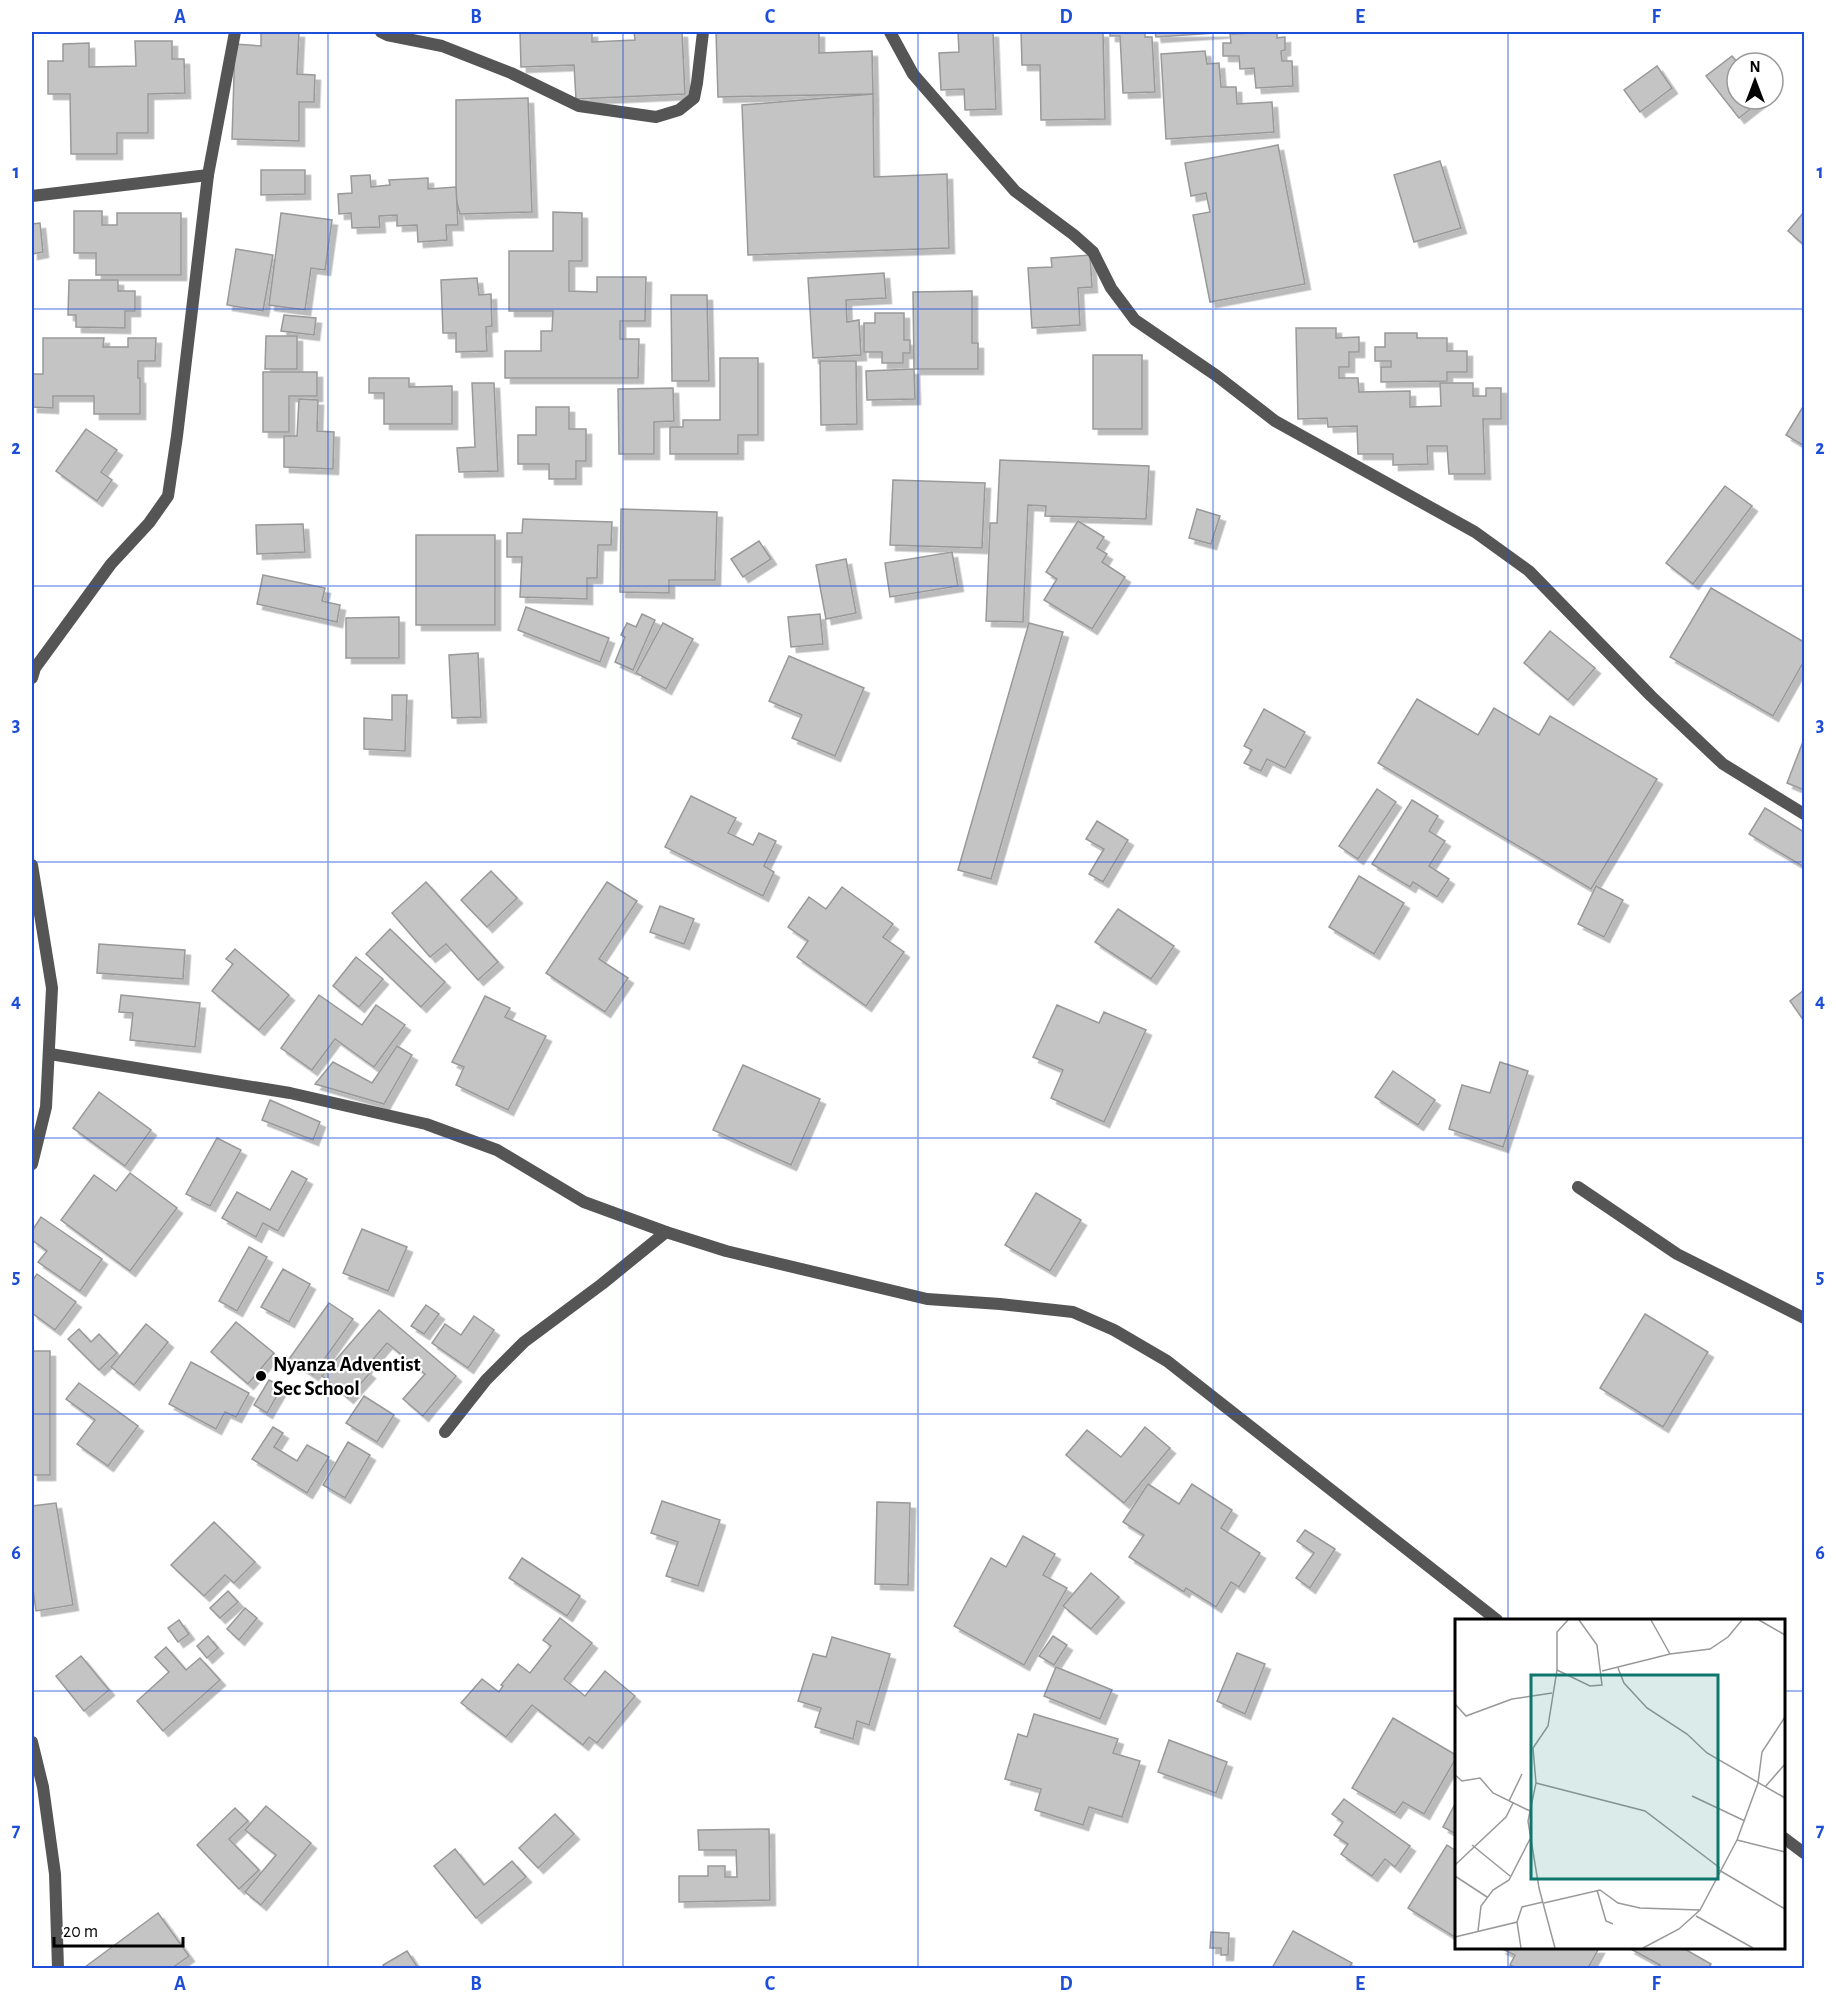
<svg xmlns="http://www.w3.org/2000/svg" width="1836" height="2000" viewBox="0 0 1836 2000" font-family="'Alegreya Sans',sans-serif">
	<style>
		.building { fill: #c4c4c4; stroke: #999; stroke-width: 1.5; filter: url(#shadow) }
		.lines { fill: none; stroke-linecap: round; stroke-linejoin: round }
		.service { stroke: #555; stroke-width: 12 }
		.minor { stroke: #555; stroke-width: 12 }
		.grid { fill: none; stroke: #1d4ed8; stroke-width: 1.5; stroke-opacity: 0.55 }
		.poi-dot { fill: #000; stroke: #fff; stroke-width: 2 }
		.labels { text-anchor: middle; stroke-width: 4.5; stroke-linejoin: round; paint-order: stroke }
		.poi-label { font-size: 21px; font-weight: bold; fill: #000; stroke: #fff; text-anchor: start }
		.inset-road { fill: none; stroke: #999; stroke-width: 1.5 }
		.view { fill: #0f766e; fill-opacity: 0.15; stroke: #0f766e; stroke-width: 3 }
		.inset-edge { fill: none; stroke: #000; stroke-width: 3 }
		.neatline { fill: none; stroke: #1d4ed8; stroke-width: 2 }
		.grid-label { font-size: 20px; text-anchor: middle; font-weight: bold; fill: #1d4ed8 }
	</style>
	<defs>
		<filter id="shadow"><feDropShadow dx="5.5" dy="5.5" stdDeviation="0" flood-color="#0004"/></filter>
	</defs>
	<rect width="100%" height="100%" fill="#fff"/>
	<g class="building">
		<polygon points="261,32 299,32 297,74 315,75 314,102 299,102 299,141 232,139 235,44 261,46"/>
		<polygon points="520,32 592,32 592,42 635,40 634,32 682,32 685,94 576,99 574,65 521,67"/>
		<polygon points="716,32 819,32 819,53 872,51 873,94 718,97"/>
		<polygon points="958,32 993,32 996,109 965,110 964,89 941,90 939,53 959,52"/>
		<polygon points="1021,32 1103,32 1105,119 1041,120 1040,65 1022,65"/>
		<polygon points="1110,32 1145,32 1145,37 1152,37 1155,92 1123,93 1120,36 1110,36"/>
		<polygon points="1155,32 1232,32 1156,37"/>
		<polygon points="1277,32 1277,38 1285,37 1285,50 1281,51 1282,61 1292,61 1293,86 1256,88 1254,68 1240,69 1239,56 1223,56 1223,43 1231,43 1230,34"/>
		<polygon points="135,41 172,41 172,59 184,59 185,93 148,94 148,133 117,133 117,154 71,154 70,94 48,94 48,61 63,61 63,44 89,43 89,67 136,66"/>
		<polygon points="1205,51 1207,64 1219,63 1221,87 1236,87 1237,104 1272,102 1274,132 1166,139 1161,54"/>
		<polygon points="1732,56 1738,63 1737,99 1763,99 1739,118 1706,76"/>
		<polygon points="1657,66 1672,88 1640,112 1624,90"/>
		<polygon points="873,94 874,177 947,174 949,248 748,255 742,105"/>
		<polygon points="528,98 532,212 460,214 456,199 456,100"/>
		<polygon points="1278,145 1305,284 1210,302 1193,215 1210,212 1206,193 1191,196 1185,163"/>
		<polygon points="1440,161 1461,228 1414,242 1394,175"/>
		<polygon points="261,170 305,170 305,194 261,195"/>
		<polygon points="370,175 371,187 390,185 389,180 428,178 428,189 456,187 458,225 446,225 447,240 418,242 417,225 397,226 397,215 379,216 380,227 352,228 351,213 339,214 338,194 352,193 351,176"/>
		<polygon points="74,211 102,211 102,225 117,225 117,213 181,213 181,275 96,275 96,253 74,253"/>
		<polygon points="553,212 582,213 582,261 569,261 569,291 597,292 597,277 646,277 645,321 620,321 620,339 639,339 638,378 505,378 505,351 541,351 541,331 552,331 553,311 509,311 509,251 553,251"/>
		<polygon points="1804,212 1804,245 1788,231"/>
		<polygon points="281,213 332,220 325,270 311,268 305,310 269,305"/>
		<polygon points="40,223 43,252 32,254 32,224"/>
		<polygon points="236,249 273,255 263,311 227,305"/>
		<polygon points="1090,255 1092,287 1078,288 1080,325 1032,328 1028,268 1052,267 1051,258"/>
		<polygon points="884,273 886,298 846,300 847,322 859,320 861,355 813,358 808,278"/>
		<polygon points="477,278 479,295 491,294 492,326 486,327 487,351 456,352 456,333 443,333 441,280"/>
		<polygon points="69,280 118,280 118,291 135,291 135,311 125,311 125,328 76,327 76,315 68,315"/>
		<polygon points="972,291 972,343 978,343 978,369 914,369 913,292"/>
		<polygon points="671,295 707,295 709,381 672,381"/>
		<polygon points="875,313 904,313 904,340 910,340 910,353 903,353 903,363 882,363 882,352 864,352 864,323 875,323"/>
		<polygon points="284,315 316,318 314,335 281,331"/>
		<polygon points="1296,328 1336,328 1336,338 1359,337 1359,352 1349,352 1349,367 1339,367 1339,378 1358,378 1359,392 1410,391 1410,407 1441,406 1440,383 1473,383 1473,396 1486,396 1486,388 1501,388 1501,419 1483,419 1485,474 1449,474 1447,446 1427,446 1428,464 1393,465 1393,454 1358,454 1357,426 1328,427 1327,418 1298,419"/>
		<polygon points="1385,333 1417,333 1417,338 1447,338 1447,351 1467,351 1467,372 1447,372 1447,381 1381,382 1381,367 1391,367 1391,361 1375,361 1375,347 1385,347"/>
		<polygon points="266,336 297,336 297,369 265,369"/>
		<polygon points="43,338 104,338 103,347 128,347 128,338 156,338 155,361 138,361 138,378 140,378 140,414 94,414 94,396 53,396 53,408 32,407 32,374 43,374"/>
		<rect x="1093" y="355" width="49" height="74"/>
		<polygon points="720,358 758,358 758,435 738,435 738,454 670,454 670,427 683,427 683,420 720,420"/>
		<polygon points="820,361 856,361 857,424 821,425"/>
		<polygon points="914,369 915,399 867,400 866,371"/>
		<polygon points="263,372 317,372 317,396 289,396 289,432 263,432"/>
		<polygon points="369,378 409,378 409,387 452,386 452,424 384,424 384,393 369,393"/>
		<polygon points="472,383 494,383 498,471 459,472 457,448 475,447"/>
		<polygon points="673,388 674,421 654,422 654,454 619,454 618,389"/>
		<polygon points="299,399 318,400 317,431 334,432 333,469 284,467 284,436 297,436"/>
		<polygon points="1804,405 1804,446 1786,435"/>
		<polygon points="536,407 569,407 569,429 586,429 586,461 576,461 576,479 549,479 549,464 518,464 518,435 536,435"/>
		<polygon points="86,429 117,450 101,472 112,480 97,501 56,471"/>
		<polygon points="1000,460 1149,466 1146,519 1045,516 1046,506 1028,505 1023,622 986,621 990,523 997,523"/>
		<polygon points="893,480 985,483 982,548 890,545"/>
		<polygon points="1725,486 1752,506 1693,584 1666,563"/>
		<polygon points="621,509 717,512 715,580 669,580 669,593 620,592"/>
		<polygon points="1197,509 1220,516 1211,544 1189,538"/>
		<polygon points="523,519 612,522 611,545 598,545 597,578 587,578 587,599 520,597 522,557 507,557 507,533 522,533"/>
		<polygon points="1078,521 1104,537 1097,548 1107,554 1102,562 1125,577 1092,629 1044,600 1057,579 1046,572"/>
		<polygon points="303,524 305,552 257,554 256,525"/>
		<rect x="416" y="535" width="79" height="90"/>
		<polygon points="759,541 771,559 743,577 731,559"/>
		<polygon points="952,552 958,586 890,597 885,563"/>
		<polygon points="846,559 856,613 826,619 816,565"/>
		<polygon points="263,575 325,588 322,601 340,605 337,622 257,604"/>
		<polygon points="1711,588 1804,642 1804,661 1773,716 1670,657"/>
		<polygon points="526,607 609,638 600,662 518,630"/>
		<polygon points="642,614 655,620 633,670 615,662 625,637 621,635 627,623 636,627"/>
		<polygon points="820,614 823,644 791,647 788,617"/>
		<polygon points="399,617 399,658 346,658 346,618"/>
		<polygon points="663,623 693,639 666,689 636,673"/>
		<polygon points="1029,623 1063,632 991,879 958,870"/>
		<polygon points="1550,631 1595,668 1568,700 1524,663"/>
		<polygon points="478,653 481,717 452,718 449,655"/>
		<polygon points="789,656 864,688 835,756 792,738 802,715 769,701"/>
		<polygon points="392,695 407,695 405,751 364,749 364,718 392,720"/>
		<polygon points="1417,699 1478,735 1494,708 1539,735 1550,716 1657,779 1591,889 1378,763"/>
		<polygon points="1264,709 1305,732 1285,768 1267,759 1261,771 1244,763 1252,750 1244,746"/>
		<polygon points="1804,739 1804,790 1787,783"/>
		<polygon points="1377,789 1396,802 1358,859 1339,846"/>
		<polygon points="691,796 736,818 728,833 753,845 759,833 776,841 764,866 774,872 763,896 665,847"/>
		<polygon points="1412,800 1438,816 1429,831 1445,841 1429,866 1449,879 1437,897 1413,882 1410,887 1372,864"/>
		<polygon points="1765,808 1804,832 1804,867 1749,834"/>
		<polygon points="1097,821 1128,840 1103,882 1089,874 1104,849 1086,839"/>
		<polygon points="491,871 517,898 487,927 461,900"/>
		<polygon points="1359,876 1404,903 1374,954 1329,927"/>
		<polygon points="426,882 498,962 478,980 446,944 430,957 392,913"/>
		<polygon points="607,882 637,901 599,959 628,978 605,1012 546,973"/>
		<polygon points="1596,886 1623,900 1604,937 1578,924"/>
		<polygon points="842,887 893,924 883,937 904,952 866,1006 797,957 808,941 788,927 809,897 826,909"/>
		<polygon points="660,906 694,919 684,944 650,932"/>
		<polygon points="1118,909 1174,946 1151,979 1095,942"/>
		<polygon points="390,929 445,982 421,1007 366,954"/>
		<polygon points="99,944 185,950 183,979 97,973"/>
		<polygon points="235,949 289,995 259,1030 212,991 233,964 226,959"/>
		<polygon points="356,957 383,979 359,1007 333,986"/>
		<polygon points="1804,990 1804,1021 1790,1001"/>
		<polygon points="121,995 200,1003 195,1047 130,1040 133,1013 119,1012"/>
		<polygon points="319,995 362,1025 376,1005 405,1025 374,1067 335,1039 312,1070 281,1048"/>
		<polygon points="485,996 510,1008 505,1017 546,1036 508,1110 456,1085 464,1067 452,1062"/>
		<polygon points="1057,1005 1099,1023 1104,1012 1146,1030 1104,1122 1051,1098 1063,1070 1033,1057"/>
		<polygon points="397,1046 412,1055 384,1104 315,1084 333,1062 372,1083"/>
		<polygon points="1500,1062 1528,1071 1503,1147 1449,1129 1462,1085 1490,1093"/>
		<polygon points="743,1065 820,1099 791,1165 713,1130"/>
		<polygon points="1393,1071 1435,1100 1418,1125 1375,1097"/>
		<polygon points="99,1092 151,1130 125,1166 73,1128"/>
		<polygon points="270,1100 320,1122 313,1140 262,1120"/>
		<polygon points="217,1138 241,1150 210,1206 186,1194"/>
		<polygon points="292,1171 307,1179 278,1231 263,1223 256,1237 222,1218 237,1192 270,1210"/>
		<polygon points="130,1173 177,1208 130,1271 61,1220 94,1175 116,1191"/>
		<polygon points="1036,1193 1081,1220 1050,1271 1005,1245"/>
		<polygon points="41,1217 102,1259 80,1291 38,1262 47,1251 32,1240 32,1231"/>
		<polygon points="362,1229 407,1247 388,1291 343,1273"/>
		<polygon points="249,1247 267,1257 237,1311 219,1301"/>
		<polygon points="283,1269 310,1284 289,1322 261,1307"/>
		<polygon points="37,1274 76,1302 55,1330 32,1313 32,1281"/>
		<polygon points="329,1303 353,1319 313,1375 289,1359"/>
		<polygon points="426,1305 439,1314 424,1334 411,1326"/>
		<polygon points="379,1310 456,1376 423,1416 403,1399 425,1374 387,1343 365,1369 370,1373 348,1398 322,1376"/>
		<polygon points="1645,1314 1708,1352 1663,1427 1600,1388"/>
		<polygon points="474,1316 494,1330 468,1368 432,1343 445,1324 461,1335"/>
		<polygon points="236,1322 274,1353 248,1384 211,1352"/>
		<polygon points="146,1324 168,1342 134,1385 111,1367"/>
		<polygon points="79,1329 91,1342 99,1334 117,1353 99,1370 68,1339"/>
		<rect x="32" y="1351" width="18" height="124"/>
		<polygon points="191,1362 249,1393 236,1417 225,1412 216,1429 169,1404"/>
		<polygon points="269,1380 282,1387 267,1413 254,1405"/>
		<polygon points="79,1383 138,1426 108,1466 77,1444 95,1420 66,1399"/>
		<polygon points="364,1396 394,1415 377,1442 346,1423"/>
		<polygon points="273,1427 283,1433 274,1447 297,1461 307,1445 329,1457 307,1493 252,1459"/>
		<polygon points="1145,1427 1170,1448 1124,1503 1066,1455 1087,1430 1121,1457"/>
		<polygon points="348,1442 370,1455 345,1498 323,1485"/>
		<polygon points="1148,1484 1179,1504 1192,1484 1232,1510 1221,1528 1260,1553 1239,1587 1231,1582 1216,1607 1186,1588 1184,1592 1129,1557 1144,1535 1123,1522"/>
		<polygon points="662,1501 720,1520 698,1586 666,1576 678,1542 651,1533"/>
		<polygon points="877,1502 910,1503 908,1585 875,1584"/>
		<polygon points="56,1503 73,1605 36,1611 32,1582 32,1506"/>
		<polygon points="214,1522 255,1562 234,1583 225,1575 204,1596 171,1565"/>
		<polygon points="1305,1530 1335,1549 1310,1588 1296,1578 1314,1553 1297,1541"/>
		<polygon points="1023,1536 1055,1554 1043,1575 1067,1588 1024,1665 954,1626 991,1558 1006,1567"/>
		<polygon points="522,1558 580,1596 567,1616 509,1578"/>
		<polygon points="1091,1573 1119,1597 1091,1629 1063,1606"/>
		<polygon points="228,1591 238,1602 220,1618 210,1608"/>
		<polygon points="245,1608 257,1618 239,1640 227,1629"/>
		<polygon points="560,1618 592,1643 564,1679 585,1696 605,1671 635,1696 597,1743 589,1737 583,1745 532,1705 506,1737 461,1703 482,1679 499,1692 503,1686 501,1685 518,1664 530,1673 551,1646 543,1640"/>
		<polygon points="179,1620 189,1634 178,1642 168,1628"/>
		<polygon points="208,1636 218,1648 207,1658 197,1646"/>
		<polygon points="1053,1636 1067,1645 1054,1665 1039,1656"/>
		<polygon points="832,1637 890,1654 869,1725 857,1721 853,1739 815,1727 821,1708 798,1701 813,1654 826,1657"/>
		<polygon points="166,1647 186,1670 200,1658 220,1680 163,1731 137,1701 169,1672 155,1657"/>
		<polygon points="1237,1653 1265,1664 1245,1714 1217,1701"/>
		<polygon points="81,1656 109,1690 84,1711 56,1676"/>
		<polygon points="1056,1667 1112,1690 1100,1719 1044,1696"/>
		<polygon points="1034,1714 1118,1739 1113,1753 1140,1761 1122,1817 1089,1807 1083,1825 1035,1810 1041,1789 1005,1779 1018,1734 1027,1737"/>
		<polygon points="1393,1718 1456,1755 1456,1758 1424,1814 1403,1802 1395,1813 1352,1788"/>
		<polygon points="1169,1740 1227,1762 1216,1793 1158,1772"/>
		<polygon points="1344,1799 1410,1846 1395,1867 1385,1859 1372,1876 1341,1854 1348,1844 1334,1835 1343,1822 1332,1814"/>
		<polygon points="1456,1802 1456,1834 1443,1827"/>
		<polygon points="266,1806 311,1843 261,1905 245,1892 276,1855 245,1830"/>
		<polygon points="235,1808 248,1821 229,1839 259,1870 239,1889 197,1845"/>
		<polygon points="555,1814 574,1834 538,1868 519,1848"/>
		<polygon points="769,1829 770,1900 679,1902 679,1876 708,1876 708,1866 725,1866 725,1877 737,1877 736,1850 699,1850 698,1830"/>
		<polygon points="1447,1845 1456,1851 1456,1938 1408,1908"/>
		<polygon points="455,1849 484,1885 512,1861 526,1877 476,1918 434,1866"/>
		<polygon points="158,1913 189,1956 172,1968 86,1968 85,1967"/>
		<polygon points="1293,1931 1352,1963 1349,1968 1272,1968"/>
		<polygon points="1211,1932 1229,1933 1228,1955 1221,1955 1221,1948 1210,1948"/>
		<polygon points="1500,1948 1599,1948 1588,1968 1517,1968 1510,1965 1515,1955"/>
		<polygon points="1629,1948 1683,1948 1711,1964 1708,1968 1657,1968 1660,1965"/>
		<polygon points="407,1951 418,1968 385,1968 383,1965"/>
	</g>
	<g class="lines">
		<polyline class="service" points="445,1432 486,1380 524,1342 602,1284 666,1232"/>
		<g class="minor">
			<polyline points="381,32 387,35 442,46 511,73 579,106 656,117 679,110 694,98 697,83 703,32"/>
			<polyline points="890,32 913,74 1015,191 1074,235 1093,252 1111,288 1135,320 1217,376 1275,421 1475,532 1529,571 1651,696 1723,764 1804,814"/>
			<polyline points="32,196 208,175"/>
			<polyline points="32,678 35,668 111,564 149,523 168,496 177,436 208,175 235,32"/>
			<polyline points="32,865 52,988 46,1107 32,1164"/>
			<polyline points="50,1054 290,1093 426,1124 497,1150 584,1202 666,1232 726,1251 927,1299 1000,1304 1073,1312 1114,1330 1167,1361 1497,1620"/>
			<polyline points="1578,1187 1677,1254 1804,1318"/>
			<polyline points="32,1742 43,1787 55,1874 58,1968"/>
			<polyline points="1784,1838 1804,1853"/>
		</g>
	</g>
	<path class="grid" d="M 328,32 L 328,1968M 623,32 L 623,1968M 918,32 L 918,1968M 1213,32 L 1213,1968M 1508,32 L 1508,1620M 32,309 L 1804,309M 32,586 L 1804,586M 32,862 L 1804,862M 32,1138 L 1804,1138M 32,1414 L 1804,1414M 32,1691 L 1456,1691M 1784,1691 L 1804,1691M 1508,1948 L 1508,1968"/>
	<circle class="poi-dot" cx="261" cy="1376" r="6"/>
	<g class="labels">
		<g class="poi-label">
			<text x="273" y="1371">Nyanza Adventist<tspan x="273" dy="24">Sec School</tspan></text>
		</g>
	</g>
	<g transform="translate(1455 1619)">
		<rect width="330" height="330" fill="#fff"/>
		<path class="inset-road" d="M 196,1 L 215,35M 304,1 L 330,16M 163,49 L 169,64 L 192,89 L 232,115 L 252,134 L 330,179M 102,51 L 135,67 L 147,66 L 142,26 L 124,1M 147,52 L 215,35 L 255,30 L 273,18 L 287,1M 0,85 L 11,97 L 57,80 L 97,74M 0,156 L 7,162 L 25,159 L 38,174 L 75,192M 81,164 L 190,192 L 265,249M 310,168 L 330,145M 237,177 L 290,202M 54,182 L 67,155M 282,221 L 330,233M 17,226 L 55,257M 0,246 L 51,198 L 58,184M 264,251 L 330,290M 0,257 L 32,278M 142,271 L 151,302 L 158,305M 89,284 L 145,271 L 163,284 L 185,289 L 245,291M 241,297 L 298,329M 62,303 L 66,329M 23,312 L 26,287 L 38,271 L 54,261 L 75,220M 0,318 L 62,303 L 67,288 L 88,283M 100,329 L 84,269 L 73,202 L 81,164 L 78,129 L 93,107 L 102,51 L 102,13 L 113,1M 188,329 L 224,310 L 245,291 L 282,221 L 303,164 L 307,133 L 330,98"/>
		<path class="view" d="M 76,56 L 263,56 L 263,260 L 76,260 Z"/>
		<rect width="330" height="330" class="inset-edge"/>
	</g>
	<rect width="1836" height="2000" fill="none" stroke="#ffffff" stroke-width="66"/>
	<g transform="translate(1755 81)"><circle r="28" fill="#ffffff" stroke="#999999" stroke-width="1.5"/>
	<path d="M0-4.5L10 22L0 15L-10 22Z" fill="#000000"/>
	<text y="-9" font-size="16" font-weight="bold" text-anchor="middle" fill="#000000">N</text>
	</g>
	<path d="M54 1937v9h129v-9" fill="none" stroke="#000000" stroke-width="3"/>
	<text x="63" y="1937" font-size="18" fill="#000000" stroke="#ffffff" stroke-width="4.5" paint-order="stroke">20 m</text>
	<rect x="33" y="33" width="1770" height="1934" class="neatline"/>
	<g class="grid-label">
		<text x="180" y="23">A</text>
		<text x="476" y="23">B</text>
		<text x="770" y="23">C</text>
		<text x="1066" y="23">D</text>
		<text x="1360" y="23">E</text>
		<text x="1656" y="23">F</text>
		<text x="16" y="178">1</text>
		<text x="1820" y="178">1</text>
		<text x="16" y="454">2</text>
		<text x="1820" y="454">2</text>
		<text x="16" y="731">3</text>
		<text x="1820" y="731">3</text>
		<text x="16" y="1007">4</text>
		<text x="1820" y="1007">4</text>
		<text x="16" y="1283">5</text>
		<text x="1820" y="1283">5</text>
		<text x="16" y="1559">6</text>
		<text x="1820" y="1559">6</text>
		<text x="16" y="1836">7</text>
		<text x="1820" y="1836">7</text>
		<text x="180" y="1990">A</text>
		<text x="476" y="1990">B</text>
		<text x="770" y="1990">C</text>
		<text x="1066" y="1990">D</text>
		<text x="1360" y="1990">E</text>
		<text x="1656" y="1990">F</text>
	</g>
</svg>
